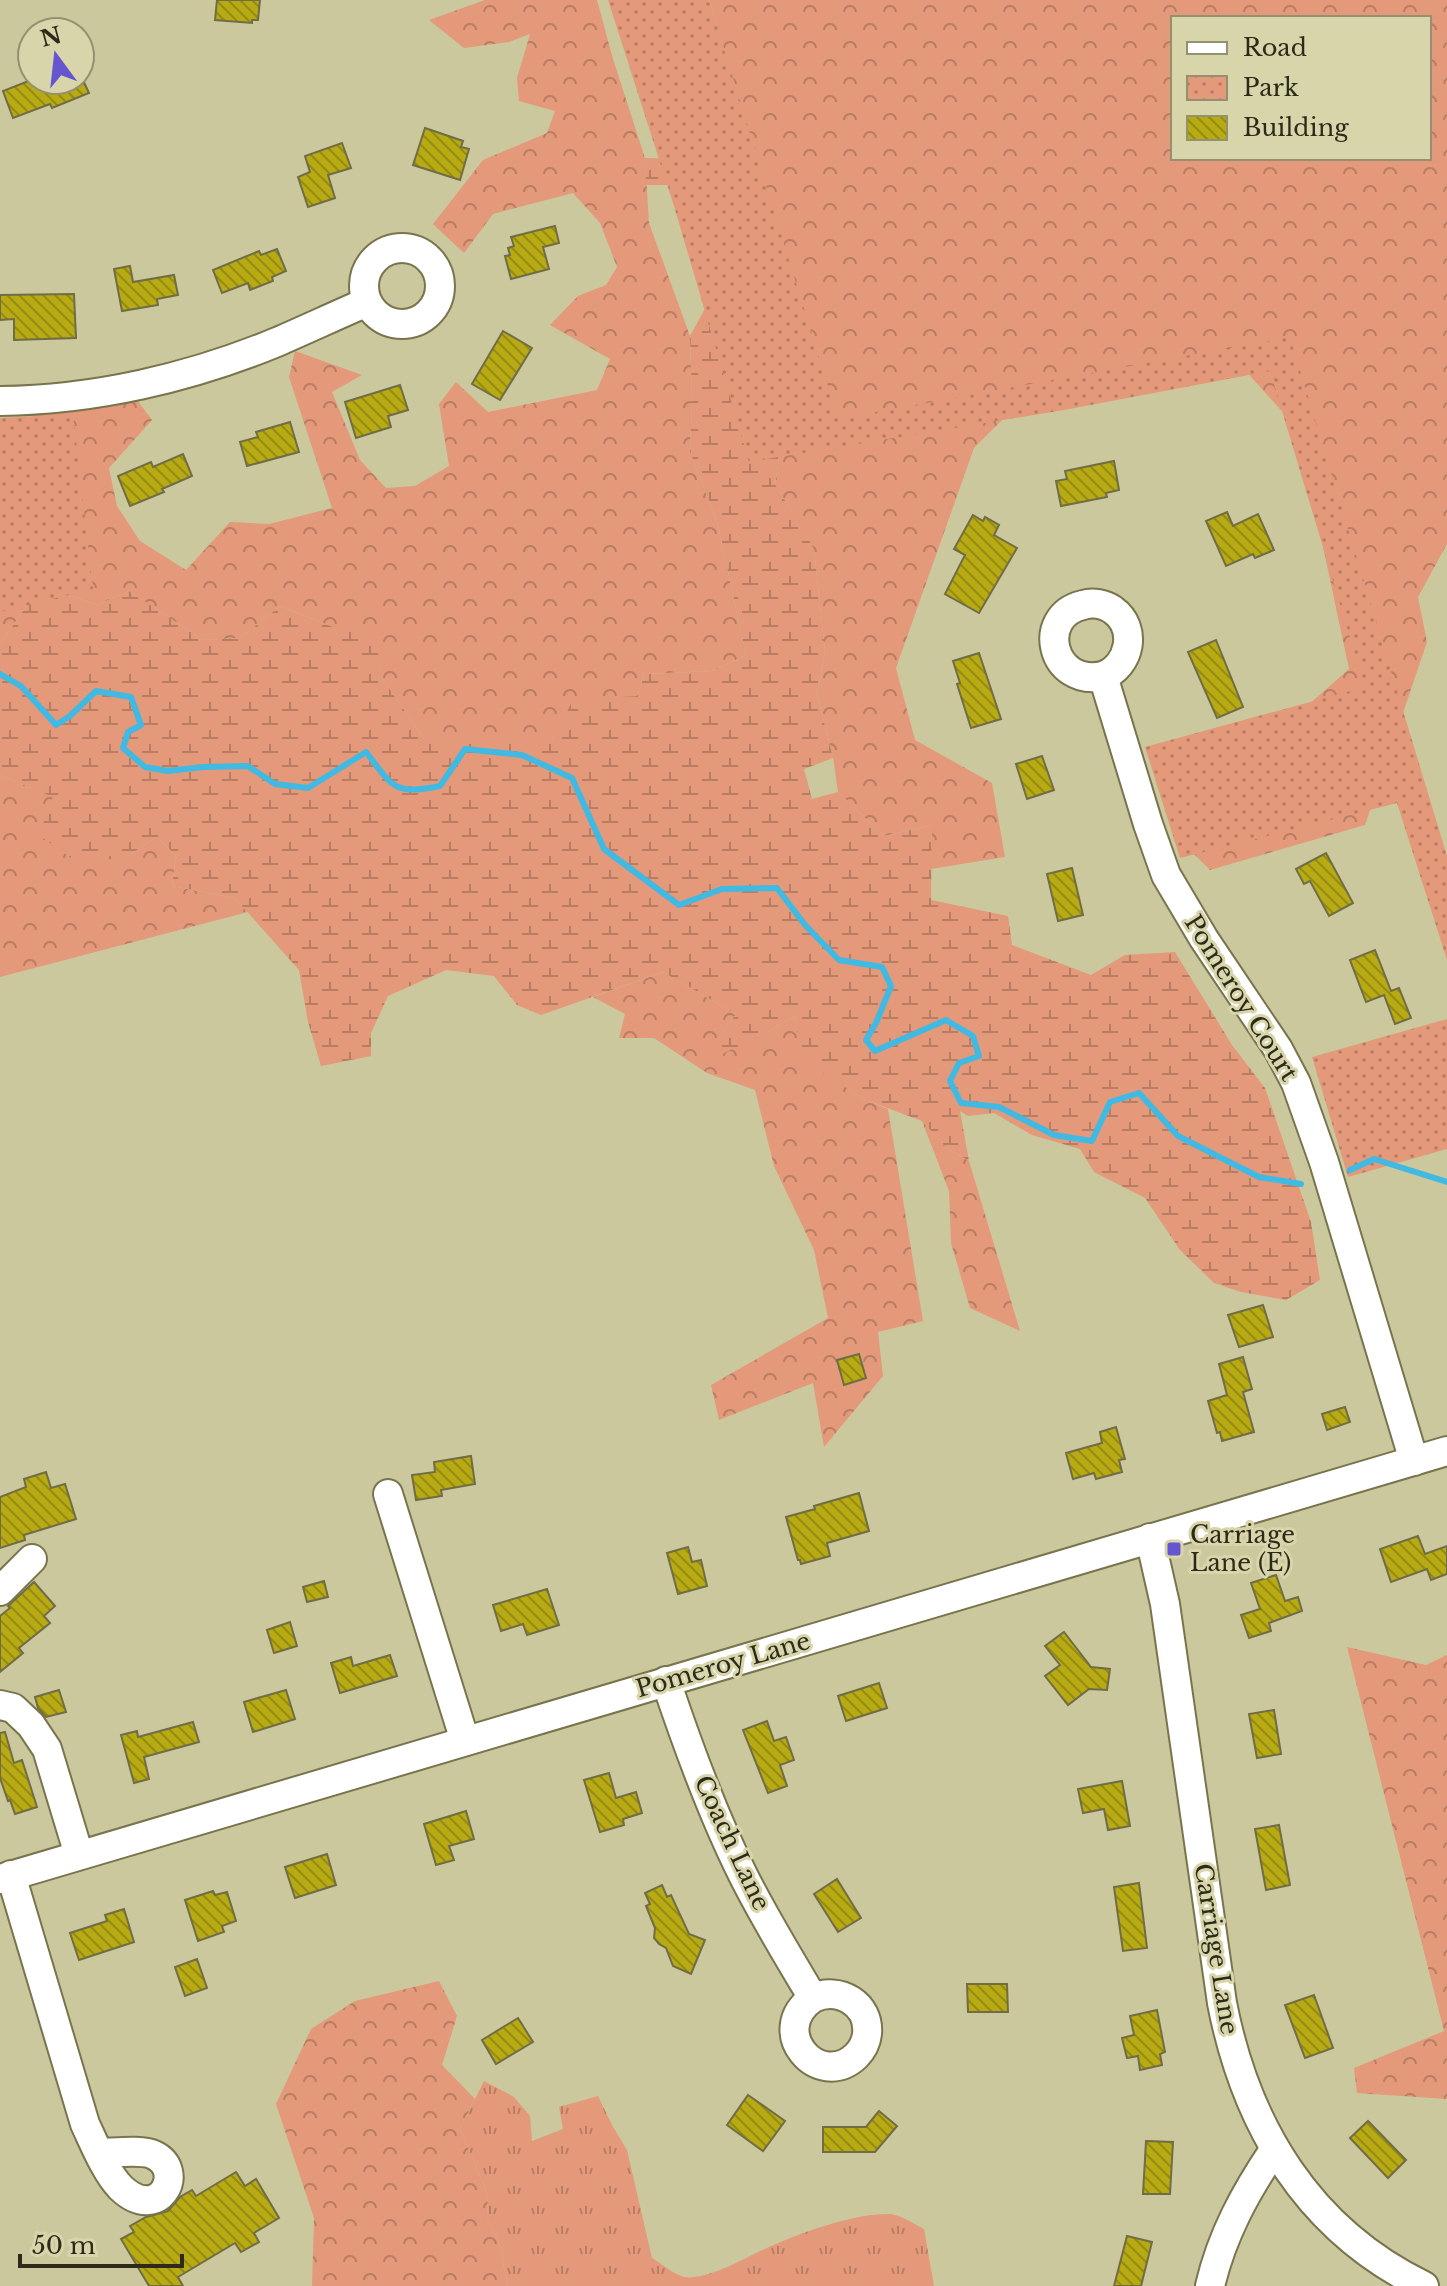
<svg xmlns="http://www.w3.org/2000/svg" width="1447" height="2286" viewBox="0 0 1447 2286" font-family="'Libre Baskerville',serif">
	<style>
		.grass { fill: url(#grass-tufts) }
		.forest { fill: url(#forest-crowns); fill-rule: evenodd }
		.wetland { fill: url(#wetland-marsh) }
		.park { fill: url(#park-dots) }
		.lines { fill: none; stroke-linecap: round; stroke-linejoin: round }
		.stream { stroke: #40bae2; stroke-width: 6 }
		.building { fill: url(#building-back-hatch); stroke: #706d46; stroke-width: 2 }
		.minor-casing { stroke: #78744d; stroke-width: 32 }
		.minor { stroke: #fff; stroke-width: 28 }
		.poi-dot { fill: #6556cf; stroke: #d8d5aa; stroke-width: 3 }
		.labels { text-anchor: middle; stroke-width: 6; stroke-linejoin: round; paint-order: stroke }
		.street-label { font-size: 24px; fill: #2c2b1a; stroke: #d8d5aa }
		.poi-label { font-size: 24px; fill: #2c2b1a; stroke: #d8d5aa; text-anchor: start }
	</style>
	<defs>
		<pattern id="grass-tufts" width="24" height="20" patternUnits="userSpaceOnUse" patternTransform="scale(2)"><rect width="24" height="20" fill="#e3997a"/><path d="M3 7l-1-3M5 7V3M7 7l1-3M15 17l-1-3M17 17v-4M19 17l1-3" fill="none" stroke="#b87d63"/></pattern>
		<pattern id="forest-crowns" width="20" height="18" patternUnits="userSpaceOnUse" patternTransform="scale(2)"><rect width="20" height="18" fill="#e3997a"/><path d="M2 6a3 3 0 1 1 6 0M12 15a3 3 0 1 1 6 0" fill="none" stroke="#b87d63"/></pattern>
		<pattern id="wetland-marsh" width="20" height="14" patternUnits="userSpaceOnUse" patternTransform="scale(2)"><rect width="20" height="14" fill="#e3997a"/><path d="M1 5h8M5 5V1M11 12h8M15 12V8" fill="none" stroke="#b87d63"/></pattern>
		<pattern id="park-dots" width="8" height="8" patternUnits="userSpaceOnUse" patternTransform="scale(2)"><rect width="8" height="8" fill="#e3997a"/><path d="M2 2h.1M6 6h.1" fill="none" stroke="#b87d63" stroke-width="1.8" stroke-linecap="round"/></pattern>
		<pattern id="building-back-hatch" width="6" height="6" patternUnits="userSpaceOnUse" patternTransform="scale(2)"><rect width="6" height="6" fill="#b7aa13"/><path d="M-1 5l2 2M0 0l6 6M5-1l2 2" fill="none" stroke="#958b11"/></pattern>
	</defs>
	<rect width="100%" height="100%" fill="#cbc89e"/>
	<path class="grass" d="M 484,2081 L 514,2097 L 530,2116 L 532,2141 L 563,2129 L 559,2107 L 598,2096 L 612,2125 L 627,2150 L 652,2258 C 662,2264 673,2274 684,2277 C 701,2280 733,2265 748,2257 C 786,2238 849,2213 890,2214 C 901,2215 914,2224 924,2229 L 934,2286 L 508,2286 L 498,2239 L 487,2218 L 488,2195 L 460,2129 Z"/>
	<g class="forest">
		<polygon points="485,0 597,0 613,59 645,158 649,223 690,336 692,403 690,452 717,521 746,655 712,671 644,674 637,696 574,701 552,740 425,740 381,677 378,630 338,629 280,606 241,638 203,640 129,591 97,605 41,585 0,644 0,423 134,396 152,420 109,468 117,506 140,541 186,570 230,522 269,524 332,508 289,377 295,351 362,375 332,392 360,460 386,488 415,486 449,466 439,404 456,382 488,412 597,390 610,359 550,325 578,296 606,285 617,267 600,223 573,193 493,214 464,253 433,224 483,160 547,133 555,111 519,101 517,78 530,34 509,42 464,48 429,20"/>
		<path d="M 709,0 L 1447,0 L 1447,544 L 1418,597 L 1427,642 L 1365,825 L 1210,870 L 1181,841 L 1273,736 L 1349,669 L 1298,429 L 1243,368 L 1011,411 L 974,448 L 896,668 L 915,740 L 992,783 L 1005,857 L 931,869 L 932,825 L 884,836 L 838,792 L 833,758 L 817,694 L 825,651 L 814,550 L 775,484 L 783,433 L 764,181 ZM 1173,18 L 1429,18 L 1429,158 L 1173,158 Z"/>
		<polygon points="0,775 54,797 127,857 156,837 176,855 172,886 235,898 248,912 0,977"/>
		<polygon points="663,972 736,1014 719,1038 766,1033 795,1015 803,1060 866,1100 888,1109 923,1321 878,1332 883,1376 824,1447 813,1383 719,1420 711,1385 828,1318 814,1250 774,1166 755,1090 707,1073 654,1038 619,1038 625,1014 593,997"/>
		<polygon points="922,1121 947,1148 969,1161 1020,1331 970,1308 951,1243 949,1191"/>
		<polygon points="1347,1647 1426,1665 1447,1655 1447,2099 1357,2093 1354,2068 1444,2031"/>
		<polygon points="439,1981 457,2016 442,2065 475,2099 460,2129 488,2195 487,2218 498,2239 508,2286 312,2286 314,2218 276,2104 311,2029 355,2001"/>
	</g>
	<polygon class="wetland" points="645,158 702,159 783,433 775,484 814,549 825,651 817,694 833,758 804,769 812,799 838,792 884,836 932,825 931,900 1008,916 1012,945 1091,975 1125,955 1175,952 1232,1045 1265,1088 1311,1222 1320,1280 1286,1300 1241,1292 1214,1283 1180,1250 1145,1198 1094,1172 1080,1149 1032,1135 994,1113 968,1116 960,1111 969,1161 947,1148 922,1121 866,1100 802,1060 795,1015 766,1033 724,1053 719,1038 736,1014 663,972 541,1015 517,1005 494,976 446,970 388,996 371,1033 371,1056 321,1066 308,1022 299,970 235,898 172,886 176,855 156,837 127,857 78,863 39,835 53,797 0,775 0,644 41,585 97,605 129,591 203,640 241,638 280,606 338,629 379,629 381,677 425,740 552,740 573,700 637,696 644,674 712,671 746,655 717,521 690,452 692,403 690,336 708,303 677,185 646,185"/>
	<g class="park">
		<polygon points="608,0 709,0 838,419 1290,337 1447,856 1447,960 1397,803 1180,858 1145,747 1365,687 1270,371 1064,410 749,462 674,206"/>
		<polygon points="73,414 93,589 0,612 0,418"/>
		<polygon points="1447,1019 1447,1149 1348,1177 1312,1057"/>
	</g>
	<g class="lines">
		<g class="stream">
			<path d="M 0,674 L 21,686 L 56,725 L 70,716 L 96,691 L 131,697 L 141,725 L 128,732 L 123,748 L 145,767 L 168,771 L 203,767 L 248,766 L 275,784 L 308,788 L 366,752 C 394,788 393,795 440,786 L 465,749 L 522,755 L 572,778 L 604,849 L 679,905 L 722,889 L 777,888 L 805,925 L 839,960 L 882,967 L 891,986 L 876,1023 L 866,1040 L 875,1051 L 946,1020 L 973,1036 L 979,1056 L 959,1063 L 950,1081 L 961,1103 L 999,1107 L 1054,1135 L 1092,1141 L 1110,1102 L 1139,1093 L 1178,1136 L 1259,1177 L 1301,1184"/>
			<polyline points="1350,1170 1374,1159 1447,1182"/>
		</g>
	</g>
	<g class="building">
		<polygon points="217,0 260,0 258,20 252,20 252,23 215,20"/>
		<polygon points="31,80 83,80 89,93 52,108 50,104 13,118 3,91"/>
		<polygon points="425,128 463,141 461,147 469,149 460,180 413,165"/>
		<polygon points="342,143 351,168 328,175 335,198 308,207 298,177 310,172 305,156"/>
		<polygon points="555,226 559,243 543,247 549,269 511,279 505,256 510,255 508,248 514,246 511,237"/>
		<polygon points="277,249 286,271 272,277 273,281 250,290 248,283 222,293 213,270 259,251 261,255"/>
		<polygon points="130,266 133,282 174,275 178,295 157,299 158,305 122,311 114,269"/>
		<polygon points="74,294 76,338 14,340 14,319 0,320 0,295"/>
		<polygon points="503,331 532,348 500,400 472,384"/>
		<polygon points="400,385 408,410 388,416 391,427 356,438 345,402"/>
		<polygon points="290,422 299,452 247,466 240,442 258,437 256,432"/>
		<polygon points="183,454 192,476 162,489 164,492 130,506 118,476 151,462 153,467"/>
		<polygon points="1114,461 1119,490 1106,493 1107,497 1061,506 1056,481 1067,479 1065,471"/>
		<polygon points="1227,512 1233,526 1258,514 1274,550 1255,558 1253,554 1226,566 1206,521"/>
		<polygon points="973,515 983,521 985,517 999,525 994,535 1017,548 979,613 945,594 965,555 954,549"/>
		<polygon points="1216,640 1243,707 1217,718 1188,652"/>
		<polygon points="979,653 1001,719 971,728 957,684 960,683 953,661"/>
		<polygon points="1042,756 1054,790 1027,799 1016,764"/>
		<polygon points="1326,853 1353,903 1329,916 1310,881 1304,884 1296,869"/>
		<polygon points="1072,868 1083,915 1058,921 1047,874"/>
		<polygon points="1375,950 1391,991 1399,988 1411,1018 1395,1024 1384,995 1366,1002 1350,960"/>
		<polygon points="1263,1305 1273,1337 1239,1347 1228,1315"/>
		<polygon points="859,1354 866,1378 844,1385 837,1360"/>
		<polygon points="1243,1357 1252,1389 1243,1392 1254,1432 1222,1441 1220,1432 1217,1433 1208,1401 1227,1395 1219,1364"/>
		<polygon points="1345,1407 1350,1422 1327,1430 1322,1414"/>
		<polygon points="1116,1427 1125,1459 1119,1460 1122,1472 1096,1479 1094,1473 1073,1479 1066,1453 1102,1443 1100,1432"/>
		<polygon points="471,1456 475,1484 441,1490 442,1496 416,1500 412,1475 435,1472 434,1462"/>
		<polygon points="46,1472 51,1488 65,1484 76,1519 24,1535 25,1540 0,1548 0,1497 26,1487 24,1479"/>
		<polygon points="859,1493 869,1531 827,1543 830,1556 801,1564 800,1560 798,1560 786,1517 815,1509 814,1506"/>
		<polygon points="1418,1536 1425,1554 1447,1546 1447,1574 1431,1580 1427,1569 1391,1582 1380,1549"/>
		<polygon points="688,1547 692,1562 701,1560 707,1586 678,1594 667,1553"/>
		<polygon points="1276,1575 1285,1601 1298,1597 1302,1611 1269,1623 1271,1631 1249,1638 1241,1615 1260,1609 1251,1583"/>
		<polygon points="324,1581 328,1597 307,1602 303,1587"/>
		<polygon points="34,1582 55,1606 44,1616 50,1623 19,1648 23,1653 0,1672 0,1616 10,1608 8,1606"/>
		<polygon points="547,1589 559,1625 527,1635 523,1624 501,1631 493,1605"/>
		<polygon points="290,1622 297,1646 274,1653 267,1630"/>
		<polygon points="1064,1632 1091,1667 1110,1669 1107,1690 1089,1689 1068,1705 1045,1676 1060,1665 1045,1646"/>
		<polygon points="390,1655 397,1676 340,1693 331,1663 351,1657 353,1666"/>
		<polygon points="879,1683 887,1708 846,1721 838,1696"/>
		<polygon points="59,1690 66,1712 46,1717 38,1708 35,1697"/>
		<polygon points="286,1690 295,1719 253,1732 244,1702"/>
		<polygon points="1274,1710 1281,1754 1257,1758 1249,1714"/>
		<polygon points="767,1721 774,1741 786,1737 794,1760 780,1765 787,1786 768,1793 743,1730"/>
		<polygon points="193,1722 199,1742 144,1757 149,1779 134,1783 121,1735 137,1731 138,1737"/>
		<polygon points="5,1732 14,1763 22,1760 37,1807 15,1814 10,1800 8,1801 0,1778 0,1733"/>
		<polygon points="609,1773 616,1798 636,1792 642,1813 623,1819 624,1825 600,1832 584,1780"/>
		<polygon points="1122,1781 1130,1826 1108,1830 1104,1809 1083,1813 1078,1789"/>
		<polygon points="466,1811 474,1839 449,1846 454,1860 436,1865 424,1824"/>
		<polygon points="1279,1825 1290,1885 1266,1890 1255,1829"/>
		<polygon points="327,1854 336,1885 295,1898 285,1867"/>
		<polygon points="837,1879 861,1918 838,1932 814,1894"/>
		<polygon points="1139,1883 1147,1948 1123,1951 1114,1887"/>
		<polygon points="662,1885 667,1897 671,1895 689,1934 705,1940 691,1974 673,1966 666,1948 659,1944 654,1938 655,1928 646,1906 650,1904 645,1893"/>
		<polygon points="213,1891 215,1895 227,1892 236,1921 222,1926 224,1932 198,1941 185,1900"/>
		<polygon points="124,1909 134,1942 79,1960 70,1933 107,1921 105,1915"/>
		<polygon points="197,1959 207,1988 185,1996 175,1967"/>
		<polygon points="967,1984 1007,1984 1008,2012 968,2012"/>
		<polygon points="1314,1995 1333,2048 1305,2058 1285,2005"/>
		<polygon points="1157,2010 1165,2052 1160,2054 1162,2065 1140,2070 1138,2056 1127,2058 1122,2038 1134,2035 1130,2016"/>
		<polygon points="518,2018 533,2042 496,2064 482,2040"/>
		<polygon points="748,2095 785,2121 763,2151 727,2125"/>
		<polygon points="879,2111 897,2126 875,2152 823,2152 823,2127 866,2127"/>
		<polygon points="1368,2121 1406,2160 1388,2178 1350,2138"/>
		<polygon points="1146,2141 1173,2142 1170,2194 1143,2194"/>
		<polygon points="236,2172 245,2186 256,2179 279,2218 254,2233 259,2242 241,2252 235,2243 178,2277 183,2286 149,2286 121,2239 134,2232 130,2226 146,2217 168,2211 180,2197 192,2190 196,2196"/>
		<polygon points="1127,2236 1152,2242 1141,2286 1114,2286"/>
	</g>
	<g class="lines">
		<defs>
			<g id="minor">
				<circle cx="402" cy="286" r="38"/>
				<path d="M 0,401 C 94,400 190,378 277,342 C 307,329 337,315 367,302"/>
				<path d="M 1103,676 C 1051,687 1035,616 1083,605 C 1093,602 1104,604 1113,610 C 1138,628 1130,666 1103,676 L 1148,824 L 1166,875 L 1204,939 L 1278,1049 L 1296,1083 L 1324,1162 L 1414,1461"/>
				<polyline points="388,1494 465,1741"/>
				<path d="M 1150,1538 L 1165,1604 L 1222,2003 C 1246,2126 1308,2230 1424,2286"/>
				<polyline points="0,1591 32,1559"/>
				<path d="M 666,1681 C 688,1747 712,1813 743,1875 C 764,1917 789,1958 813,1998 C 766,2031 819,2091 856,2056 C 862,2050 866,2043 867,2034 C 870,2004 839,1986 813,1998"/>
				<polyline points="0,1705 13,1708 31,1725 47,1749 79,1855"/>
				<path d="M 11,1875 L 85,2124 C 94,2143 106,2173 121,2188 C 159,2224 187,2171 154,2155 C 143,2149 112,2153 99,2153"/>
				<polyline points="0,1879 1447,1451"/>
				<path d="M 1210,2286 C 1222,2235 1245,2193 1274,2150"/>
			</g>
		</defs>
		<use href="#minor" class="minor-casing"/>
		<use href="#minor" class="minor"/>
	</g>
	<rect class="poi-dot" x="1166" y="1541" width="16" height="16" rx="4"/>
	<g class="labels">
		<g class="street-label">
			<text transform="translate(1241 998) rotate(58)" y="8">Pomeroy Court</text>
			<text transform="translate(723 1665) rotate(-16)" y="8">Pomeroy Lane</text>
			<text transform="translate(732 1843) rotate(65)" y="8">Coach Lane</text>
			<text transform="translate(1216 1949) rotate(81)" y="8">Carriage Lane</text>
		</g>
		<g class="poi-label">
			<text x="1190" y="1543">Carriage<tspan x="1190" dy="28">Lane (E)</tspan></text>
		</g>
	</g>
	<rect x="1171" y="16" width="260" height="144" fill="#d8d5aa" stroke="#939170" stroke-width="2"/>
	<rect x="1187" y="42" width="40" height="12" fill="#ffffff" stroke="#939170" stroke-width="2"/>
	<text x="1243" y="56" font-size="24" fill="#2c2b1a">Road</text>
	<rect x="1187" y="76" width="40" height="24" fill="url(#park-dots)" stroke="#939170" stroke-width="2"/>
	<text x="1243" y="96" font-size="24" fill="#2c2b1a">Park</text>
	<rect x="1187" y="116" width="40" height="24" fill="url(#building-back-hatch)" stroke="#939170" stroke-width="2"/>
	<text x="1243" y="136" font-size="24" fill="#2c2b1a">Building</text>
	<g transform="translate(56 56) rotate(345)"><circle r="38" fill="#d8d5aa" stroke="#939170" stroke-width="2"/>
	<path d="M0-6L14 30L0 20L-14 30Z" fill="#6556cf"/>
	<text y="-12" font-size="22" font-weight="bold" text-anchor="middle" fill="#2c2b1a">N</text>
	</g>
	<path d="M20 2254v12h162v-12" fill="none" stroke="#2c2b1a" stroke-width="4"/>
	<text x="32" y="2254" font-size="24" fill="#2c2b1a" stroke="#d8d5aa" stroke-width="6" paint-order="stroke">50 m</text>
</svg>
